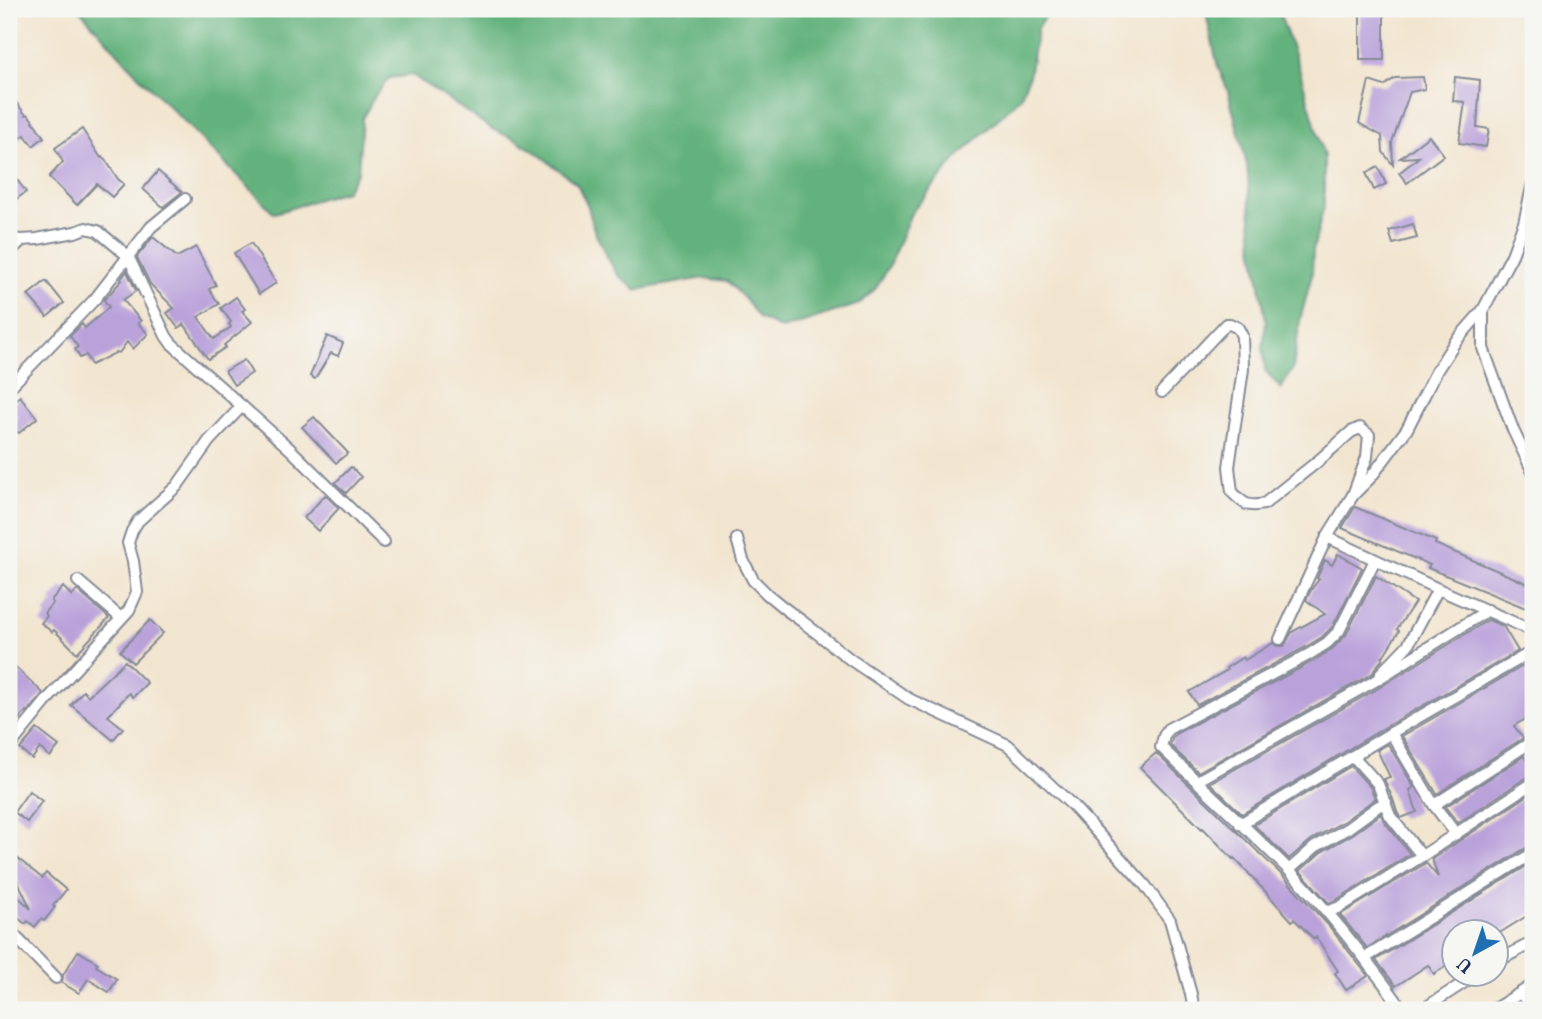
<svg xmlns="http://www.w3.org/2000/svg" width="1542" height="1019" viewBox="0 0 1542 1019" font-family="Vollkorn,serif">
	<style>
		.forest { fill: #63b27d; stroke: #3f706e; stroke-width: 2 }
		.building { fill: #b9a1da }
		.lines { fill: none; stroke-linecap: round; stroke-linejoin: round }
		.minor-casing { stroke: #868a96; stroke-width: 14 }
		.minor { stroke: #fff; stroke-width: 10 }
	</style>
	<rect width="100%" height="100%" fill="#f6f6f2"/>
	<filter id="ink" filterUnits="userSpaceOnUse"><feTurbulence type="fractalNoise" baseFrequency=".0143" numOctaves="2"/><feDisplacementMap in="SourceGraphic" scale="14" xChannelSelector="R" yChannelSelector="G"/><feConvolveMatrix kernelMatrix="1 2 1 2 8 2 1 2 1" color-interpolation-filters="sRGB"/></filter>
	<filter id="wash" filterUnits="userSpaceOnUse"><feTurbulence type="fractalNoise" baseFrequency=".00686" numOctaves="4" result="noise"/><feDisplacementMap in="SourceGraphic" scale="28" xChannelSelector="R" yChannelSelector="G"/><feGaussianBlur stdDeviation="1.57" result="paint"/><feColorMatrix in="noise" values="0 0 0 0 0 0 0 0 0 0 0 0 0 0 0 0 0 1.4 0 .05"/><feComposite in="paint" operator="in"/></filter>
	<g filter="url(#wash)">
		<rect width="100%" height="100%" fill="#f2e5cf"/>
		<g class="forest">
			<path d="M 79,9 L 1053,9 L 1049,10 L 1037,29 L 1029,76 L 1020,98 L 957,158 L 911,213 L 889,266 L 876,288 L 859,304 L 782,329 L 759,318 L 744,298 L 727,281 L 704,278 L 636,290 L 617,274 L 604,251 L 594,230 L 588,206 L 577,184 L 537,153 L 515,139 L 492,129 L 412,75 L 389,78 L 374,97 L 362,119 L 358,171 L 346,191 C 321,197 298,207 274,213 L 135,72 Z"/>
			<polygon points="1205,9 1278,9 1299,68 1324,156 1324,206 1313,250 1312,275 1300,320 1293,368 1281,389 1265,370 1263,346 1266,320 1253,246 1247,165 1228,91 1218,67"/>
		</g>
		<g id="blocks">
			<g class="building">
				<rect x="1360" y="9" width="24" height="51"/>
				<polygon points="1423,77 1425,89 1410,92 1392,142 1393,165 1383,152 1382,136 1359,123 1369,81 1384,86 1395,78"/>
				<polygon points="1455,77 1480,80 1477,127 1489,129 1486,147 1459,143 1465,102 1453,101"/>
				<polygon points="9,93 26,115 28,114 44,137 33,146 25,135 14,142 9,134"/>
				<polygon points="82,129 101,158 103,156 118,179 124,184 112,197 97,184 77,205 49,177 63,162 55,148"/>
				<polygon points="1429,136 1444,155 1407,183 1399,173 1419,157 1400,158"/>
				<polygon points="1378,167 1386,184 1374,190 1366,173"/>
				<polygon points="9,169 26,192 15,200 9,192"/>
				<polygon points="158,171 182,192 163,207 143,189"/>
				<polygon points="1413,224 1417,238 1393,244 1389,231"/>
				<polygon points="153,237 177,257 196,247 216,285 209,289 219,304 198,317 214,339 231,327 229,324 231,322 221,308 236,297 245,309 242,311 252,322 224,345 226,347 208,359 184,324 178,328 167,313 174,308 150,284 137,257"/>
				<polygon points="251,243 276,283 259,294 234,253"/>
				<polygon points="127,271 136,291 123,300 141,321 138,323 148,334 133,349 127,342 119,353 117,352 91,365 86,355 80,358 75,349 78,347 70,336 82,324 85,328 109,307 104,300 122,280 121,279"/>
				<polygon points="46,281 64,303 47,317 28,295"/>
				<polygon points="327,336 343,343 338,356 331,353 315,379 310,376"/>
				<polygon points="244,360 252,373 234,385 225,371"/>
				<polygon points="20,396 37,418 19,433 9,426 9,423 17,416 9,406"/>
				<polygon points="314,417 348,453 336,463 302,427"/>
				<polygon points="351,467 361,477 346,493 335,483"/>
				<polygon points="325,495 339,508 318,531 304,518"/>
				<polygon points="1355,507 1436,541 1435,544 1533,586 1533,611 1428,568 1430,565 1342,528"/>
				<polygon points="1338,554 1362,568 1333,626 1322,637 1304,648 1197,705 1189,692 1227,670 1226,668 1243,657 1245,660 1273,643 1277,646 1284,646 1292,632 1325,614 1306,600 1311,590 1319,579 1317,578 1325,560 1332,565"/>
				<polygon points="1376,576 1415,602 1397,629 1399,631 1382,658 1383,659 1375,668 1373,673 1198,772 1170,745 1173,737 1177,733 1312,662 1332,649 1346,635"/>
				<polygon points="63,587 72,596 77,590 109,618 77,653 54,630 52,632 41,623 47,616 44,613 53,603 51,600"/>
				<polygon points="150,620 163,633 133,663 120,651"/>
				<polygon points="1488,620 1503,626 1518,651 1387,726 1242,814 1210,783 1377,689"/>
				<polygon points="9,661 43,693 27,713 26,711 9,730"/>
				<polygon points="125,661 147,683 133,697 129,693 108,716 123,728 113,740 71,705 83,691 88,696"/>
				<polygon points="1530,662 1533,666 1533,714 1514,726 1523,738 1437,794 1402,736"/>
				<polygon points="37,729 59,746 50,757 40,748 32,759 20,749"/>
				<polygon points="1388,744 1414,787 1410,790 1417,812 1401,818 1397,812 1393,799 1384,779 1390,777 1377,750"/>
				<polygon points="1156,753 1282,875 1328,925 1368,976 1346,990 1335,973 1338,971 1316,937 1314,939 1294,919 1292,921 1253,878 1234,858 1233,859 1203,828 1202,829 1140,767"/>
				<polygon points="1524,756 1533,770 1533,775 1529,776 1458,823 1445,807"/>
				<polygon points="1351,766 1371,788 1375,799 1344,821 1311,840 1289,859 1254,825"/>
				<polygon points="29,791 42,801 27,822 14,812"/>
				<polygon points="1533,792 1533,845 1529,846 1367,948 1340,915 1426,863 1438,877 1432,859"/>
				<polygon points="1381,814 1384,821 1410,854 1336,900 1329,903 1300,871 1320,853 1353,834"/>
				<polygon points="16,857 42,878 46,873 66,890 53,906 55,907 44,921 41,919 35,927 28,921 25,924 9,910 9,888 31,909 10,865"/>
				<polygon points="1533,862 1533,912 1501,932 1454,932 1454,961 1434,974 1428,965 1396,986 1376,960"/>
				<polygon points="78,951 98,963 96,966 117,979 109,992 88,979 79,993 62,983 63,975"/>
			</g>
		</g>
	</g>
	<g filter="url(#ink)">
		<use href="#blocks" fill-opacity="0" stroke="#868a96" stroke-width="2"/>
		<g class="lines">
			<defs>
				<g id="minor">
					<polyline points="9,239 22,240 37,239 75,232 86,228 98,231 128,256 166,336 171,343 290,449 384,542"/>
					<polyline points="9,252 22,240"/>
					<polyline points="1483,310 1483,348 1513,430 1533,472"/>
					<polyline points="9,388 95,299 151,227 185,199"/>
					<path d="M 1162,392 L 1226,324 L 1230,324 L 1238,328 L 1242,336 L 1243,369 L 1229,467 L 1232,492 C 1243,503 1247,508 1264,504 L 1317,462 L 1351,432 L 1360,428 L 1369,435 L 1367,457 L 1353,495"/>
					<polyline points="1327,537 1353,495 1371,477 1407,429 1437,370 1455,342 1483,310 1512,255 1524,223 1533,183"/>
					<polyline points="737,539 743,560 753,580 767,594 784,608 803,622 851,660 909,699 1008,745 1073,806 1145,885 1170,920 1191,994 1194,1010"/>
					<path d="M 1375,560 L 1339,631 L 1327,643 L 1308,655 L 1168,729 L 1164,736 L 1161,747 C 1203,788 1247,828 1288,869 C 1331,913 1368,961 1403,1010"/>
					<polyline points="78,581 121,618"/>
					<polyline points="1280,639 1327,537 1438,589 1533,631"/>
					<polyline points="1381,673 1408,645 1438,589"/>
					<polyline points="1391,733 1434,805 1456,834"/>
					<polyline points="9,747 48,699 129,610 137,592 133,561 128,543 132,531 138,521 177,486 209,441 242,406"/>
					<polyline points="1353,756 1378,784 1390,816 1422,856"/>
					<polyline points="1197,781 1373,682 1488,610"/>
					<polyline points="1434,805 1533,741"/>
					<polyline points="1240,824 1391,733 1533,651"/>
					<polyline points="1289,870 1315,847 1348,828 1377,807 1386,802"/>
					<polyline points="1327,912 1340,907 1422,856 1533,783"/>
					<polyline points="9,930 56,978"/>
					<polyline points="1365,958 1533,853"/>
					<polyline points="1496,962 1533,942"/>
					<polyline points="1521,993 1532,1010"/>
					<polyline points="1422,1010 1477,974"/>
					<polyline points="1493,1010 1533,985"/>
				</g>
			</defs>
			<use href="#minor" class="minor-casing"/>
			<use href="#minor" class="minor"/>
		</g>
	</g>
	<rect width="1542" height="1019" fill="none" stroke="#f6f6f2" stroke-width="35"/>
	<g transform="translate(1475 953) rotate(220)"><circle r="33" fill="#f6f6f2" stroke="#9ea6b7" stroke-width="2"/>
	<path d="M0-5L12 26L0 18L-12 26Z" fill="#1f6fb2"/>
	<text y="-10" font-size="19" font-weight="bold" text-anchor="middle" fill="#1b2f5e">U</text>
	</g>
</svg>
